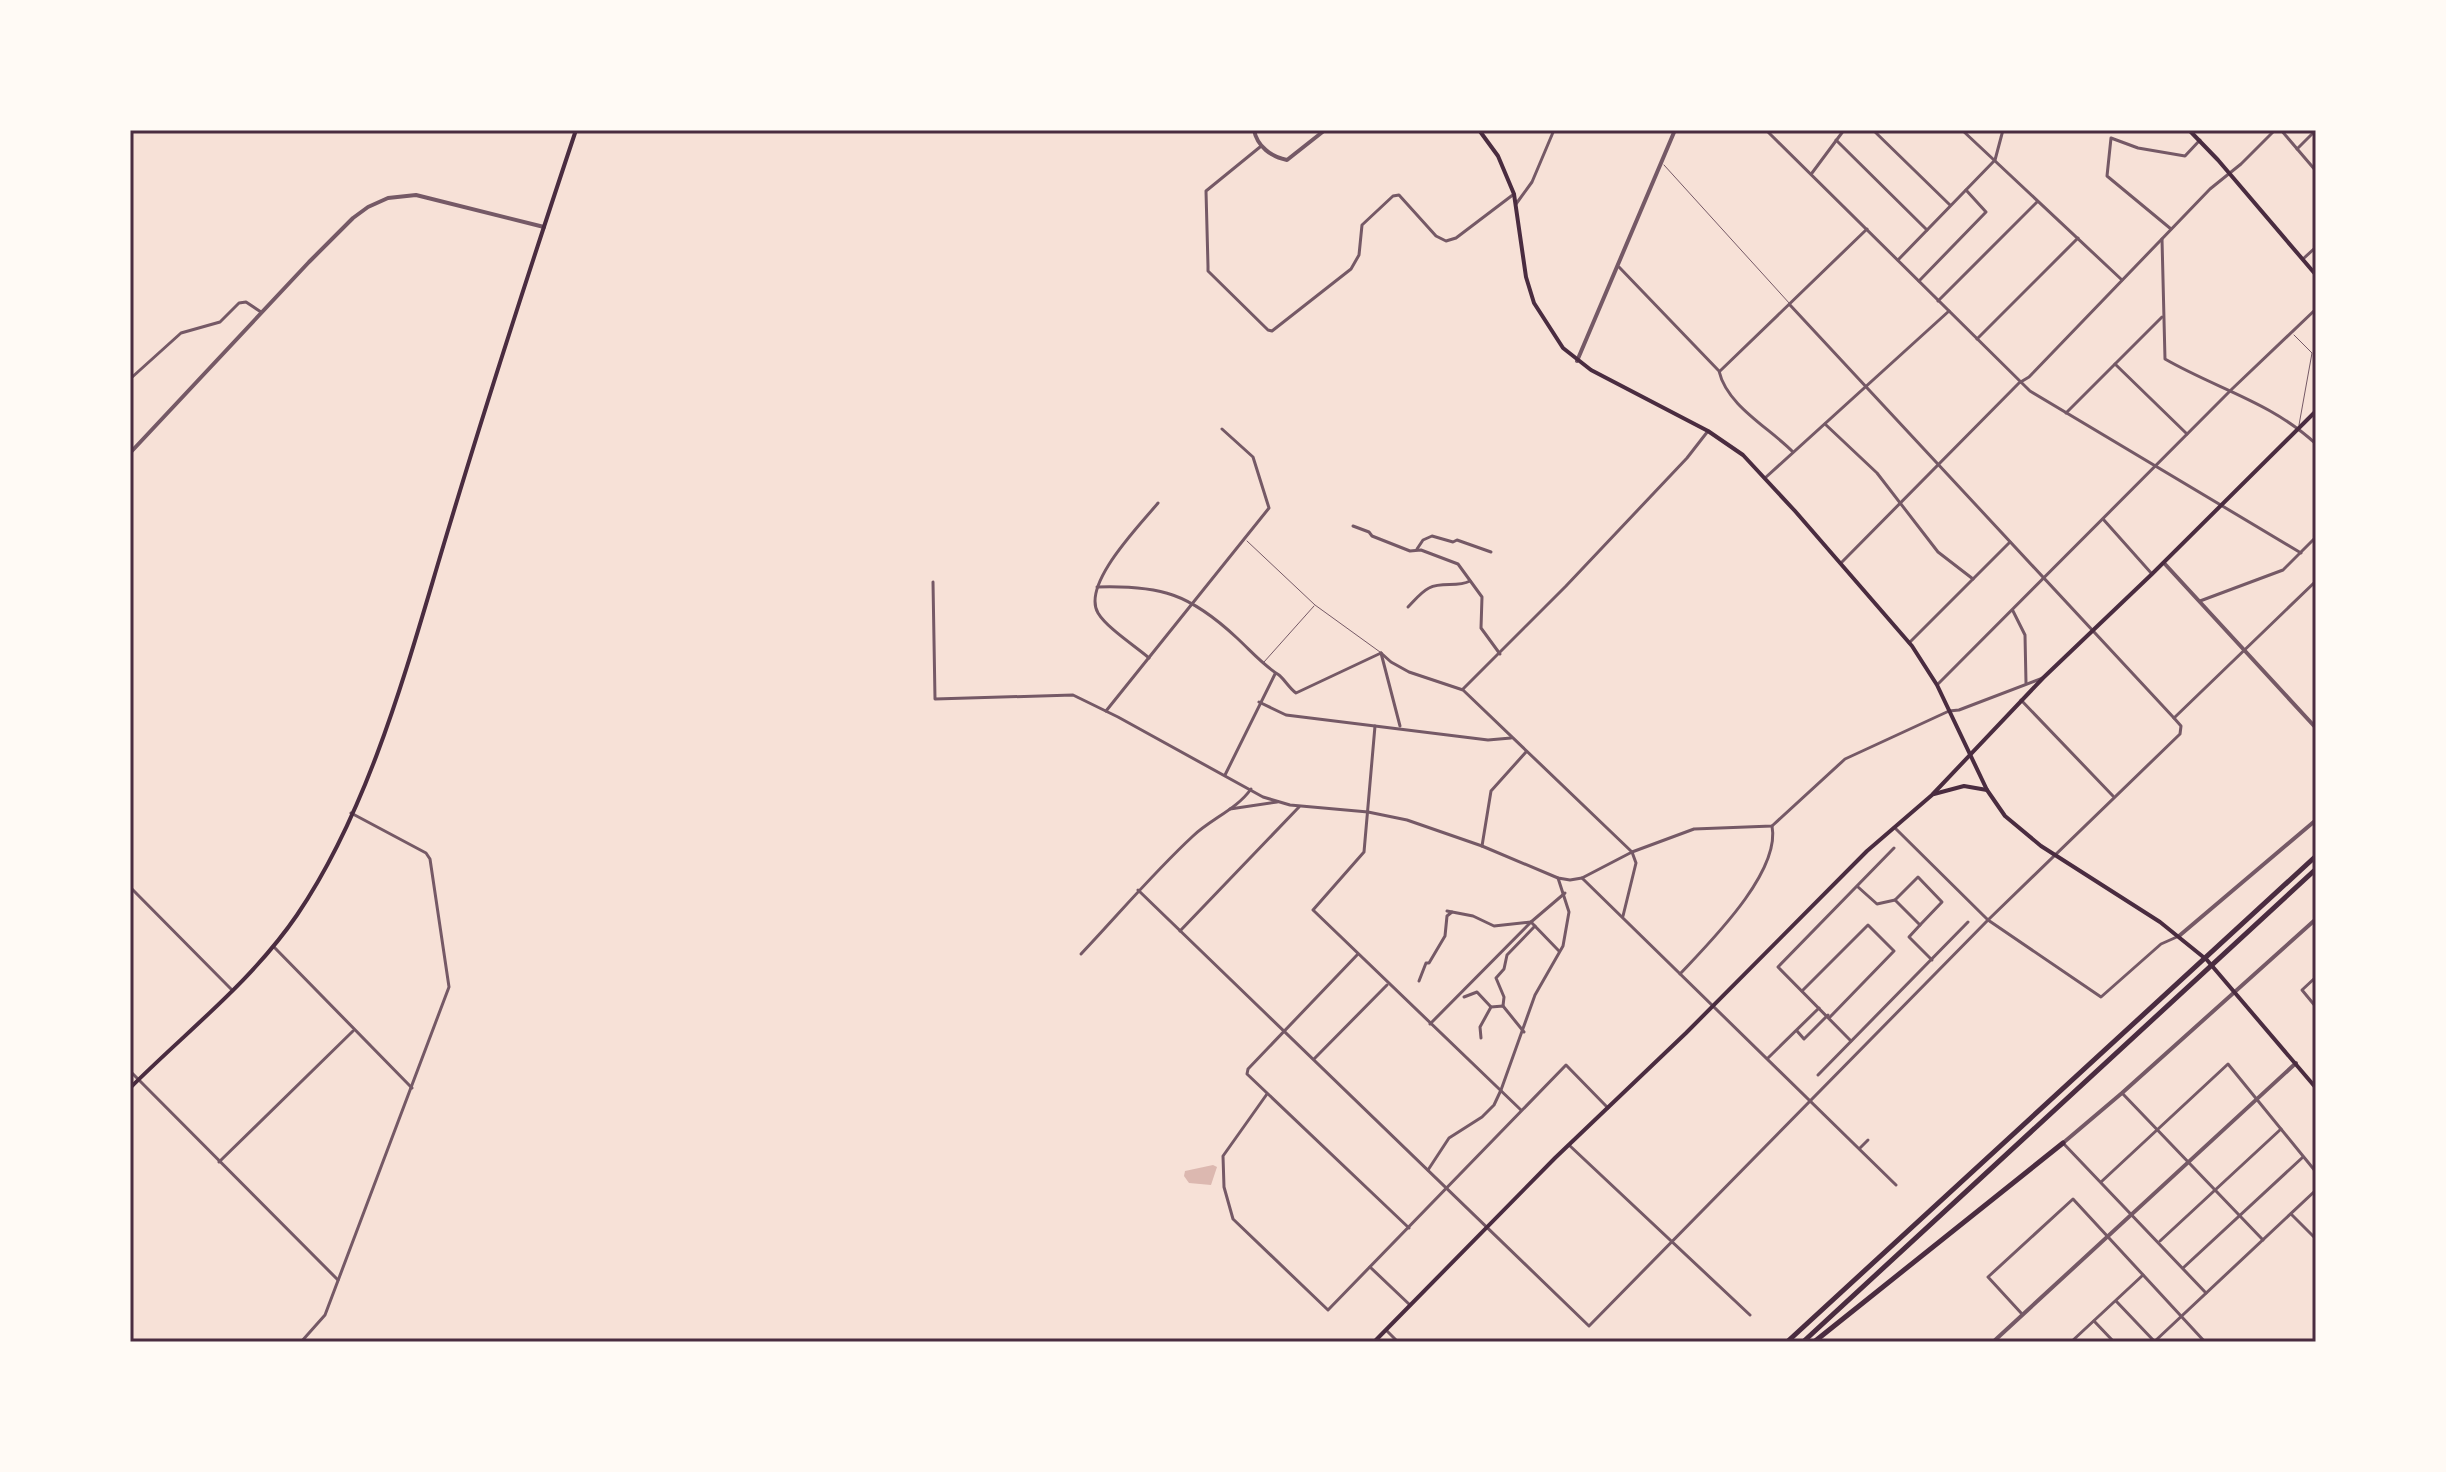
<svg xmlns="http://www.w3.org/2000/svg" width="2446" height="1472" viewBox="0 0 2446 1472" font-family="Poppins,sans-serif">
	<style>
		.water { fill: #dcb8b0 }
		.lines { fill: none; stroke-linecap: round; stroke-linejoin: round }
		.service { stroke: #755966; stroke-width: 1 }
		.minor { stroke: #755966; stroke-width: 3 }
		.tertiary { stroke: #755966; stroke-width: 4 }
		.secondary { stroke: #4a2c40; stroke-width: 4 }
		.motorway { stroke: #4a2c40; stroke-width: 5 }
		.neatline { fill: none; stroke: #4a2c40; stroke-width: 3 }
	</style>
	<rect width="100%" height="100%" fill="#f7e1d7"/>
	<polygon class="water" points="1213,1165 1217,1167 1211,1185 1189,1183 1184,1176 1185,1171"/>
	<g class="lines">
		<g class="service">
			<polyline points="1300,130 1301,132"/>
			<polyline points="1664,165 1790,304"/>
			<polyline points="2294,335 2312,353 2299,425"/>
			<polyline points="1247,541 1315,605 1380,652"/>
			<polyline points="1264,662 1314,606"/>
		</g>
		<g class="minor">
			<polyline points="1766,130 2030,391 2301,553"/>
			<polyline points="1873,130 1950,205"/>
			<polyline points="1962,130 2122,280"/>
			<polyline points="2281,130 2316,171"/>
			<polyline points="1836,140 1927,230"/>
			<polyline points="1260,147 1206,191 1208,266 1208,271 1268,330 1272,331 1351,269 1359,255 1362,225 1393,196 1399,195 1436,236 1446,241 1456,238 1514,194"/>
			<polyline points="2297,149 2316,130"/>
			<polyline points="1812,173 1844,130"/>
			<polyline points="1516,204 1532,182 1554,130"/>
			<polyline points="2171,229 2107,176 2111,138 2138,148 2185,156 2200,140"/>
			<path d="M 2162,239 L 2165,359 C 2217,389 2271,402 2316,444"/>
			<polyline points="2303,259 2316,247"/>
			<polyline points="1898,260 1995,160 2003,130"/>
			<path d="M 1619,267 L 1719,371 C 1727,406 1770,428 1793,452"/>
			<polyline points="1919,281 1986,212 1966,190"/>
			<polyline points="1938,301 2037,202"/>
			<polyline points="1790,305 2174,718 2316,581"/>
			<polyline points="1977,339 2078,238"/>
			<polyline points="2115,364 2187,434"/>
			<polyline points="1720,371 1867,229"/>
			<polyline points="130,379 181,333 220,322 239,303 246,302 261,312"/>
			<polyline points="2066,413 2162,317"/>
			<polyline points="1825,424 1877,473 1938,552 1973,579"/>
			<polyline points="1765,478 1949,311"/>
			<polyline points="2103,519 2152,574"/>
			<polyline points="1353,526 1369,532 1372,536 1410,551 1421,550 1458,564 1482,597 1481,628 1500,654"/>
			<polyline points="1417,549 1423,540 1432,536 1453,542 1457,540 1491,552"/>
			<polyline points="1841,563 2019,383 2029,377 2210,189 2241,164 2275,130"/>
			<polyline points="933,582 935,699 1073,695 1118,717 1263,797 1290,805 1368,812 1407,820 1482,846 1558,878 1570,880 1582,878 1632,852 1694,829 1772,826 1845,759 1949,711 1959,710 2043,678"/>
			<path d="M 1097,587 C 1161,585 1190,594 1237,638 C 1252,652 1263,665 1279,675 C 1285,680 1289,688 1296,693 L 1381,653"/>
			<polyline points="2200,601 2283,570 2316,537"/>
			<path d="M 1408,607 C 1414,601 1421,592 1429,588 C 1442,581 1457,588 1470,581"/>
			<polyline points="2013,611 2025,635 2026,683"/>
			<polyline points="1909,643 2010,542"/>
			<polyline points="1381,653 1391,662 1409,672 1463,690 1632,852 1636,863 1623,916"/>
			<polyline points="1381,653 1400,726"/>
			<path d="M 1149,658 C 1135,646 1107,628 1098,613 C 1081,584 1141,524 1158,503"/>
			<polyline points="1938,684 2232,389 2316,309"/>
			<polyline points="1463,689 1566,586 1687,458 1708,431"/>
			<polyline points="2021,700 2113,796"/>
			<polyline points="1259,702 1286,715 1488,740 1511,738"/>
			<polyline points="1106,711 1269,508 1253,457 1222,429"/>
			<polyline points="1375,726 1364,852 1313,910 1521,1110"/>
			<polyline points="1225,775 1275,674"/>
			<polyline points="1230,809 1277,802"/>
			<polyline points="1895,828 1988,920 2101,997 2161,944 2179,936"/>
			<polyline points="1482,846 1491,791 1526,752"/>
			<polyline points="1582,878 1896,1185"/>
			<polyline points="130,887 232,990"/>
			<polyline points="1858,887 1877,904 1895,900 1920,925 1909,937 1932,960"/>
			<polyline points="1138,890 1589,1326 1988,920 2180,734 2181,726 2174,718"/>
			<polyline points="1895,900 1918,877 1942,902 1920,925"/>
			<polyline points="1447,911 1473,916 1494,926 1531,922"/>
			<polyline points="1180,931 1299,807"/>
			<polyline points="274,947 412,1088"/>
			<polyline points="1559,951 1531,922 1565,893"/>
			<path d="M 1081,954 C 1118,915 1153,873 1193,836 C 1211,819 1237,809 1251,789"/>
			<polyline points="1358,954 1248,1069 1247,1074 1409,1228"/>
			<path d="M 1680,974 C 1710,942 1781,872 1772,826"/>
			<polyline points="2316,977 2302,990 2316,1007"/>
			<polyline points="1419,981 1426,963 1429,963 1445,936 1447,916 1452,912"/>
			<polyline points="1802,991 1868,925 1894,951 1830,1017"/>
			<polyline points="1464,997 1477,992 1491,1007"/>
			<polyline points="1503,1006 1504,997 1496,978 1504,969 1507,955 1535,926"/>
			<polyline points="1430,1024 1531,922"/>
			<polyline points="1797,1031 1804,1039 1828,1015"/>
			<polyline points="1481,1038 1480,1027 1491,1007 1503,1006 1524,1032"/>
			<polyline points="1851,1041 1778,967 1894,848"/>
			<polyline points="1768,1058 1819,1008"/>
			<polyline points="1314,1059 1387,985"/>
			<polyline points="130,1071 338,1280"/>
			<polyline points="1818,1075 1968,922"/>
			<polyline points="2122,1093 2263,1240"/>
			<polyline points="1267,1094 1223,1156 1224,1187 1233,1219 1328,1310 1566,1065 1608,1108"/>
			<polyline points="2063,1143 2206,1293"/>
			<polyline points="1569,1145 1750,1315"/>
			<polyline points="1860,1148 1868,1140"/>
			<polyline points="219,1162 353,1031"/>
			<polyline points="1428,1170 1449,1138 1482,1117 1494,1105 1501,1090 1535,995 1563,946 1569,912 1558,878"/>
			<polyline points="2101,1182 2228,1064 2316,1172"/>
			<polyline points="2291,1214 2316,1239"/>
			<polyline points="2160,1241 2281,1129"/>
			<polyline points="1370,1267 1410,1305"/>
			<polyline points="2183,1268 2303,1157"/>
			<polyline points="2116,1301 2155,1342"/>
			<polyline points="2022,1314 1988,1277 2073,1199 2205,1342"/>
			<polyline points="2094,1321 2114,1342"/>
			<polyline points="1387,1331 1398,1342"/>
			<polyline points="301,1342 325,1315 449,987 430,859 426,853 351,813"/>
			<polyline points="2071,1342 2143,1275"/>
			<polyline points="2154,1342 2316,1190"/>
		</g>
		<g class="tertiary">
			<path d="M 1254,130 C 1257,146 1271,157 1287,160 L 1325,130"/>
			<polyline points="1577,361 1675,130"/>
			<polyline points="130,453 309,262 353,218 368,207 388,198 416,195 544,227"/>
			<polyline points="2164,563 2316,728"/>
			<polyline points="2179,936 2316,820"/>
			<polyline points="2063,1143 2122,1093 2316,919"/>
			<polyline points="1993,1342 2296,1063"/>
		</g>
		<g class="secondary">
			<polyline points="1479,130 1498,156 1514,194 1526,277 1534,303 1563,348 1591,370 1708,431 1743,455 1795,511 1912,646 1937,685 1987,790 2005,816 2041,846 2160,922 2207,960 2316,1088"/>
			<polyline points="2189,130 2218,160 2316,275"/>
			<polyline points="1934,794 1964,786 1987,790"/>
			<path d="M 130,1088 C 186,1032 252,981 297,915 C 373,803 410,655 449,527 C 489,394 532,262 576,130"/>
			<polyline points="1374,1342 1555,1158 1686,1033 1867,851 1932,795 2043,678 2152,574 2316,411"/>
		</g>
		<g class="motorway">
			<polyline points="1787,1342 2316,856"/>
			<polyline points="1803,1342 2316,869"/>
			<polyline points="1814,1342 2063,1143"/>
		</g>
	</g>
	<rect width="2446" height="1472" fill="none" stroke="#fffaf5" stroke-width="264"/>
	<rect x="132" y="132" width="2182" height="1208" class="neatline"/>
</svg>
